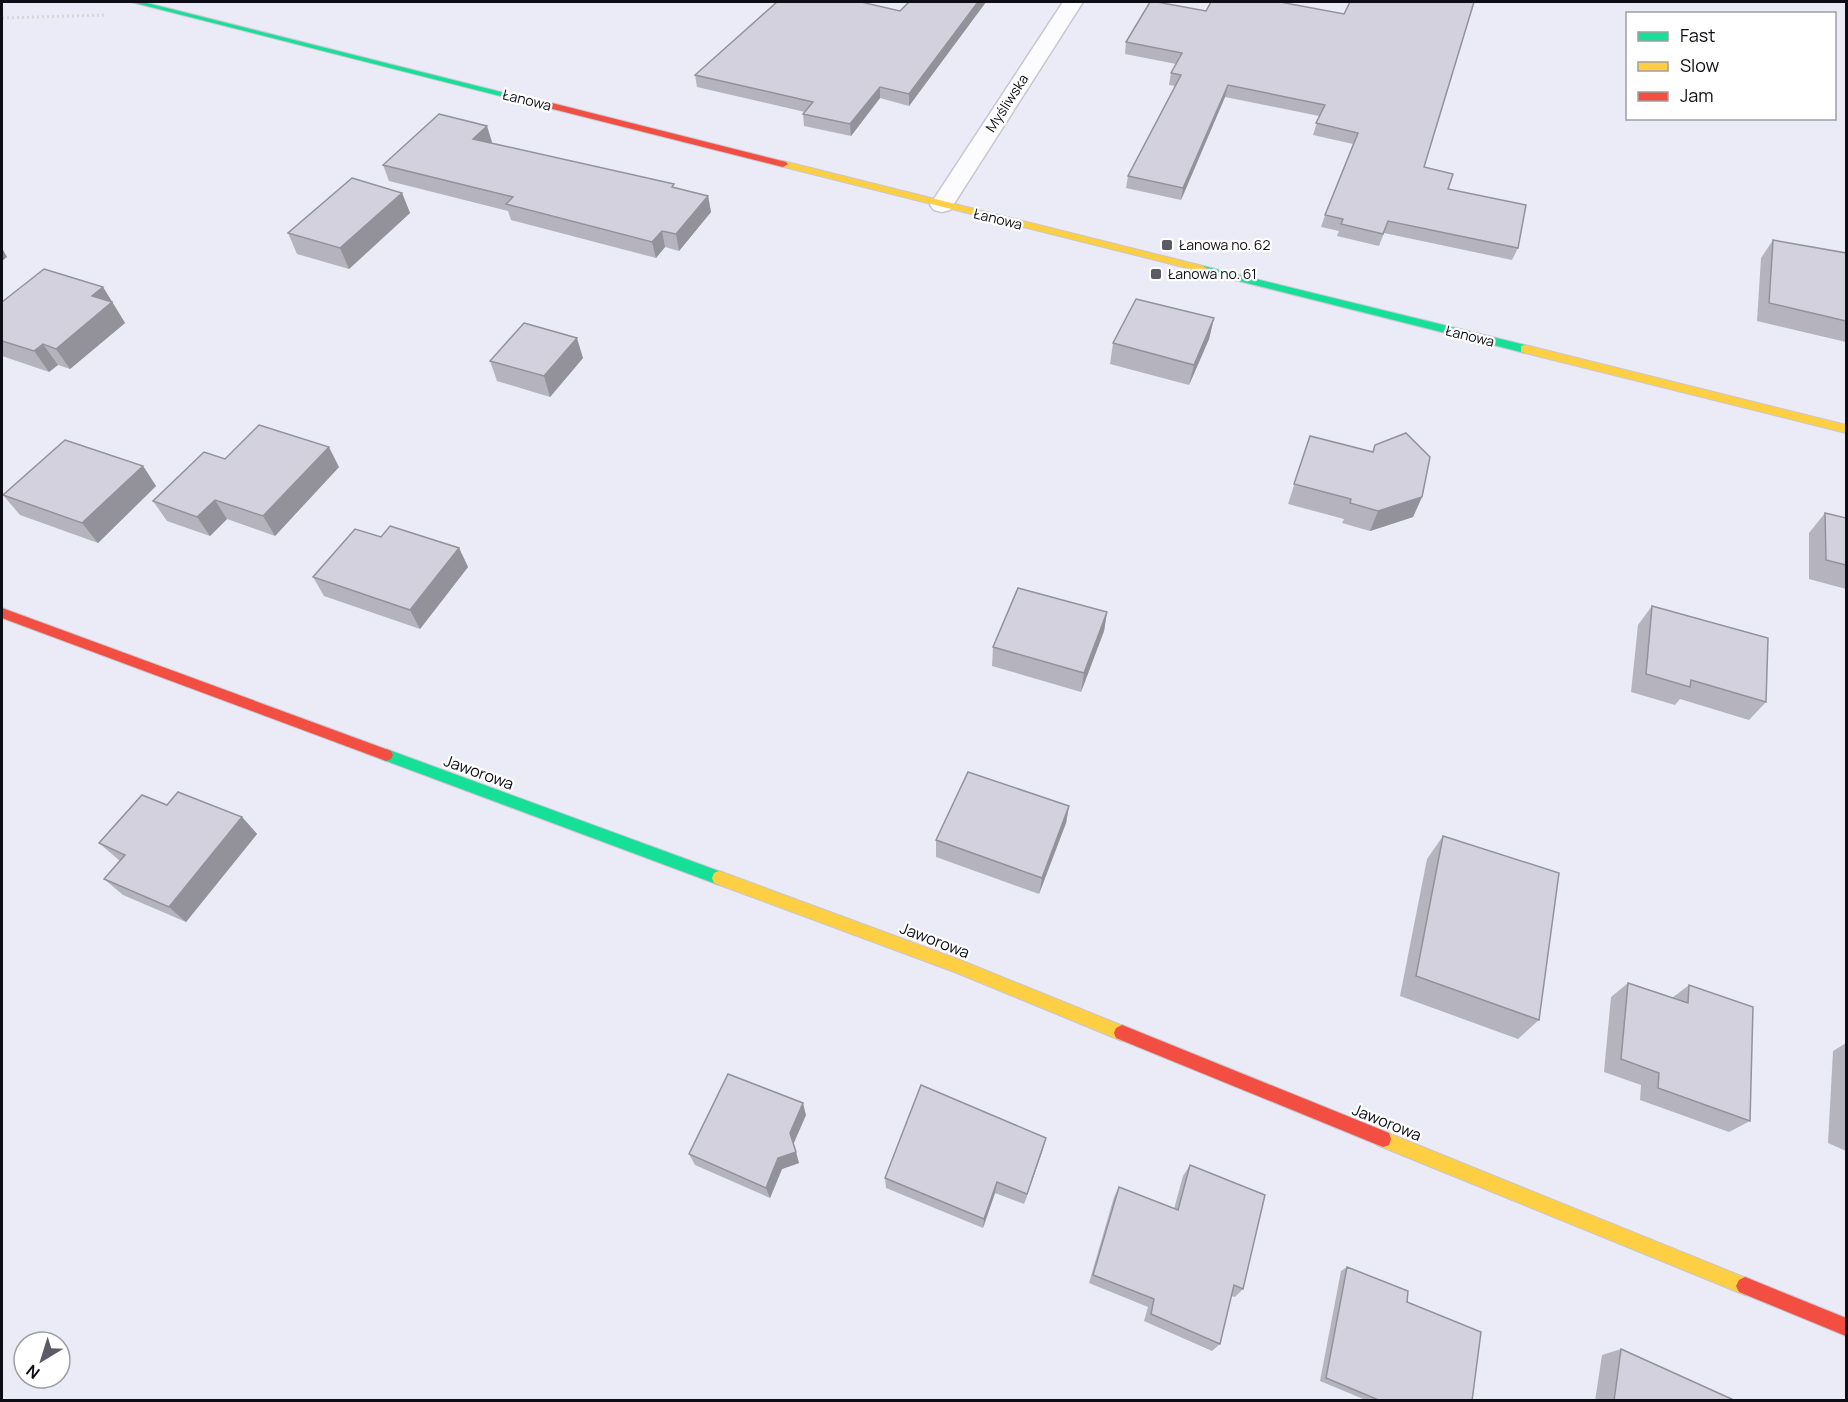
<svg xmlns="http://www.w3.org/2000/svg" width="1848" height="1402" viewBox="0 0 1848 1402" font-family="Manrope,sans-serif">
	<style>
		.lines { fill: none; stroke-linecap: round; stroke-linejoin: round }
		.street-casing { stroke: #c7c6d1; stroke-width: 3 }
		.fast-casing { stroke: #c7c6d1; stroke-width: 2 }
		.slow-casing { stroke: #c7c6d1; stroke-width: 2 }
		.jam-casing { stroke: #c7c6d1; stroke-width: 2 }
		.path { stroke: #d7d6da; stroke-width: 3; stroke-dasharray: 2 3; stroke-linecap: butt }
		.street { fill: #fcfcfe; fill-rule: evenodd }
		.fast { fill: #16e098; fill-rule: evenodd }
		.slow { fill: #ffcf43; fill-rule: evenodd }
		.jam { fill: #f24e42; fill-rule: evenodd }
		.wall { fill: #b5b4be }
		.shaded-wall { fill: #93929b }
		.building { fill: #d2d1dd; stroke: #93929b; stroke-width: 1.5 }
		.poi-dot { fill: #5b5a65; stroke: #fff; stroke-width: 2 }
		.labels { text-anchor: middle; stroke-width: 4.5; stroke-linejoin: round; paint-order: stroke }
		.far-street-label { font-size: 14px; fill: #0e0d16; stroke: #fff }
		.far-poi-label { font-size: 14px; fill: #0e0d16; stroke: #fff; text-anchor: start }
		.street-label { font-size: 16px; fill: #0e0d16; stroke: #fff }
	</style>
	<rect width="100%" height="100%" fill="#ebeaf7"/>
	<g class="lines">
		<defs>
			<polygon id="street" points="1063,2 1083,2 950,210 942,212 934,210 930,205"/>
			<g id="fast">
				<polygon points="131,2 143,2 537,101 532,104"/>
				<polygon points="1203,266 1525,345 1530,349 1525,353 1199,271 1198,269"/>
				<polygon points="386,749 724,873 726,878 724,883 719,885 381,759 379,755 381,751"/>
			</g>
			<g id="slow">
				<polygon points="783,161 1203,266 1208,269 1203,272 780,166 778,164"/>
				<polygon points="1525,345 1846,425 1846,433 1521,352 1521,346"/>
				<polygon points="719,871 960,960 1128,1028 1130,1033 1128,1038 1122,1041 957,973 714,883 712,878 714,873"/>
				<polygon points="1383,1131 1751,1280 1754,1286 1751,1292 1745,1295 1377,1145 1375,1139 1377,1133"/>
			</g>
			<g id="jam">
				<polygon points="532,98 786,162 788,164 783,167 529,103 527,101"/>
				<polygon points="2,608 391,751 393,755 391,759 386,761 381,759 2,618"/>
				<polygon points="1122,1025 1389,1133 1391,1139 1389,1145 1383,1147 1116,1038 1114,1033 1116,1028"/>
				<polygon points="1745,1277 1846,1318 1846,1336 1739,1292 1736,1286 1739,1280"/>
			</g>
		</defs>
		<use href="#street" class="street-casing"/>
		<use href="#fast" class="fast-casing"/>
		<use href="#slow" class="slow-casing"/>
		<use href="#jam" class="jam-casing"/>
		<polyline class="path" points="2,18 104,15"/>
		<use href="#street" class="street"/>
		<use href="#fast" class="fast"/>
		<use href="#slow" class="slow"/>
		<use href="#jam" class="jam"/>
	</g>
	<g class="wall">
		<polygon points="909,2 986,2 909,106 880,98 851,136 804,126 803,114 805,112 697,87 695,75 900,11"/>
		<polygon points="1206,11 1424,167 1518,248 1512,260 1384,233 1379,246 1337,236 1339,231 1321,227 1325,215 1353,144 1313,135 1319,116 1225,97 1181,200 1126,188 1128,176 1175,86 1169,85 1171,73 1176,64 1125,54 1126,42"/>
		<polygon points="492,142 491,143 708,196 711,212 679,251 665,247 656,258 511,220 508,211 389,181 383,165"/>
		<polygon points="402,193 410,213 349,269 297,254 288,233"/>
		<polygon points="1773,240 1846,253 1846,342 1757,321 1761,258"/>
		<polygon points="103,287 125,323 70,369 58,365 49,372 2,356 2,302"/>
		<polygon points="1214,318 1209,339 1189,385 1110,364 1113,343"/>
		<polygon points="583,358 550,397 497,381 490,361"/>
		<polygon points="1310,436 1373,452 1375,445 1422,497 1413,517 1370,531 1342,523 1344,519 1288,504"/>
		<polygon points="225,459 339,467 275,536 227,519 210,536 167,521 153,501"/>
		<polygon points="143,466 156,486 98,543 20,515 3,495"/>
		<polygon points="1825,513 1846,518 1846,589 1809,579 1809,533"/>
		<polygon points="381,537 459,548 468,567 420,629 324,596 313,577"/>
		<polygon points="1652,606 1766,702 1749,720 1680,699 1675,705 1631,692 1638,625"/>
		<polygon points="1107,612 1104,631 1081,692 992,666 993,647"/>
		<polygon points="167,805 242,817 257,834 186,922 123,895 104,879 120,861 99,843"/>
		<polygon points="1069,806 1066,823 1039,894 936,857 936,840"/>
		<polygon points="1443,836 1539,1020 1518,1039 1400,996 1427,859"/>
		<polygon points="1628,983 1672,998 1689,985 1750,1121 1729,1132 1640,1100 1641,1085 1604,1072 1611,997"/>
		<polygon points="1846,1043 1846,1151 1828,1143 1833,1051"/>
		<polygon points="806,1115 793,1144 799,1163 782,1169 770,1198 695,1165 689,1154"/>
		<polygon points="1043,1149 1024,1204 995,1193 983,1228 886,1188 885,1178"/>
		<polygon points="1190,1165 1243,1289 1235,1297 1231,1296 1220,1344 1212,1351 1144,1321 1148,1307 1089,1283 1114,1197 1119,1187 1174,1209 1183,1176"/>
		<polygon points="1347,1267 1407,1302 1472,1401 1368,1401 1320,1381 1341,1271"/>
		<polygon points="1621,1349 1736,1401 1595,1401 1602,1355"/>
	</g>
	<g class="shaded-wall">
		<polygon points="978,2 986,2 909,106 909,94"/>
		<polygon points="1228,85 1225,97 1181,200 1183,188"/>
		<polygon points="880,87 880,98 851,136 850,124"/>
		<polygon points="487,126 492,142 478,155 473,139"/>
		<polygon points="402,193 410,213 349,269 340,248"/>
		<polygon points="708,196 711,212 679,251 676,234"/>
		<polygon points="662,231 665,247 656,258 652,242"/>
		<polygon points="2,248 7,257 2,261"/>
		<polygon points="103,287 125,323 70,369 56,349 92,296"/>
		<polygon points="1214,318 1209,339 1189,385 1194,365"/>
		<polygon points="577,338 583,358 550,397 544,376"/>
		<polygon points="43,344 58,365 49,372 34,351"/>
		<polygon points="329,447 339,467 275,536 263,516"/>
		<polygon points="143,466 156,486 98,543 82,523"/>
		<polygon points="1422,497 1413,517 1370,531 1378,511"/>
		<polygon points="215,500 227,519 210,536 197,517"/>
		<polygon points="459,548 468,567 420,629 410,610"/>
		<polygon points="1107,612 1104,631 1081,692 1084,673"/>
		<polygon points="1069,806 1066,823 1039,894 1042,878"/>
		<polygon points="242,817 257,834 186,922 169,907"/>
		<polygon points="803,1103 806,1115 793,1145 790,1133"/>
		<polygon points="1046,1138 1043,1149 1024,1204 1027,1194"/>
		<polygon points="796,1152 799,1163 782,1169 770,1198 766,1188 778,1158"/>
		<polygon points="997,1182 995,1193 983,1228 984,1219"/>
	</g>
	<g class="building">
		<polygon points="777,2 861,2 900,11 909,2 978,2 909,94 880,87 850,124 803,114 813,102 695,75"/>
		<polygon points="1150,2 1157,2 1206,11 1211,2 1280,2 1344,14 1350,2 1474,2 1424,167 1453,174 1448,189 1526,205 1518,248 1388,221 1383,234 1341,224 1343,219 1325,215 1358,133 1316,123 1325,105 1228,85 1183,188 1128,176 1181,75 1171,73 1182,53 1126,42"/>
		<polygon points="439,114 487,126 473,139 674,184 672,187 708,196 676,234 662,231 652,242 506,204 513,197 383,165"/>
		<polygon points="352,178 402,193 340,248 288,233"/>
		<polygon points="1773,240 1846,253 1846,321 1769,303"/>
		<polygon points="44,269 103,287 92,296 112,302 56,349 43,344 34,351 2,341 2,302"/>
		<polygon points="1136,299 1214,318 1194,365 1113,343"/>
		<polygon points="524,323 577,338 544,376 490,361"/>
		<polygon points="259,425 329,447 263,516 215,500 197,517 153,501 204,452 225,459"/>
		<polygon points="1406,433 1430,457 1422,497 1378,511 1350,503 1351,499 1294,484 1310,436 1373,452 1375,445"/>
		<polygon points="65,440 143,466 82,523 3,495"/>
		<polygon points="1825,513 1846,518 1846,565 1826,560"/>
		<polygon points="390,526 459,548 410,610 313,577 355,529 381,537"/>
		<polygon points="1018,588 1107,612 1084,673 993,647"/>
		<polygon points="1652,606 1768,638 1766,702 1691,680 1690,687 1646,674"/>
		<polygon points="968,772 1069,806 1042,878 936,840"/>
		<polygon points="178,792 242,817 169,907 104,879 125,855 99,843 142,795 167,805"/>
		<polygon points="1443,836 1559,873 1539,1020 1416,976"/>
		<polygon points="1628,983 1688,1003 1689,985 1753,1007 1750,1121 1658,1088 1659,1073 1621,1059"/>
		<polygon points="728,1074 803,1103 790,1133 796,1152 778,1158 766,1188 689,1154"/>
		<polygon points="921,1085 1046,1138 1027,1194 997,1182 984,1219 885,1178"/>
		<polygon points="1190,1165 1265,1195 1243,1289 1234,1285 1220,1344 1151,1314 1154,1299 1093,1275 1119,1187 1178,1210"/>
		<polygon points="1347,1267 1408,1291 1407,1302 1481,1332 1472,1401 1381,1401 1326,1378"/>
		<polygon points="1621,1349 1736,1401 1614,1401"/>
	</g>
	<g class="poi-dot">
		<rect x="1161" y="239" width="12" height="12" rx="3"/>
		<rect x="1150" y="268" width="12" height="12" rx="3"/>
	</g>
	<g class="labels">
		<g class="far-street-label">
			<text transform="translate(527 100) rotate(14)" y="5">Łanowa</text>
			<text transform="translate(1007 103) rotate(-57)" y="5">Myśliwska</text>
			<text transform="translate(998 219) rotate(14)" y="5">Łanowa</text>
			<text transform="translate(1470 336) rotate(14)" y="5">Łanowa</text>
		</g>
		<g class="far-poi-label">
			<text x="1179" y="250">Łanowa no. 62</text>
			<text x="1168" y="279">Łanowa no. 61</text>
		</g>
		<g class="street-label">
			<text transform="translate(479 772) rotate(20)" y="6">Jaworowa</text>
			<text transform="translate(935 940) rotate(21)" y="6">Jaworowa</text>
			<text transform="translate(1387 1122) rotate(22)" y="6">Jaworowa</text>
		</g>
	</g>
	<rect width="1848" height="1402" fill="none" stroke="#0e0d16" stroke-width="6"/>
	<rect x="1626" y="12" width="210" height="108" fill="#ffffff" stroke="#9f9ea2" stroke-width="1.5"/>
	<rect x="1638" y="32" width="30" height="9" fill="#16e098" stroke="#9f9ea2" stroke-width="1.5"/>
	<text x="1680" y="42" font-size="18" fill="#0e0d16">Fast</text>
	<rect x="1638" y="62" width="30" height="9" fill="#ffcf43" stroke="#9f9ea2" stroke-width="1.5"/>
	<text x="1680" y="72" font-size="18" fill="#0e0d16">Slow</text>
	<rect x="1638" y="92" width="30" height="9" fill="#f24e42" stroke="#9f9ea2" stroke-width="1.5"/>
	<text x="1680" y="102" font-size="18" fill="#0e0d16">Jam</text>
	<g transform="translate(42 1360) rotate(218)"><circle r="28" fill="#ffffff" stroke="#9f9ea2" stroke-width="1.5"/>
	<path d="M0-4.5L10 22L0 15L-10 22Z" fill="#5b5a65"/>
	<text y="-9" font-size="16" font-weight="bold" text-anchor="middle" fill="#0e0d16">N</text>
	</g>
</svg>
